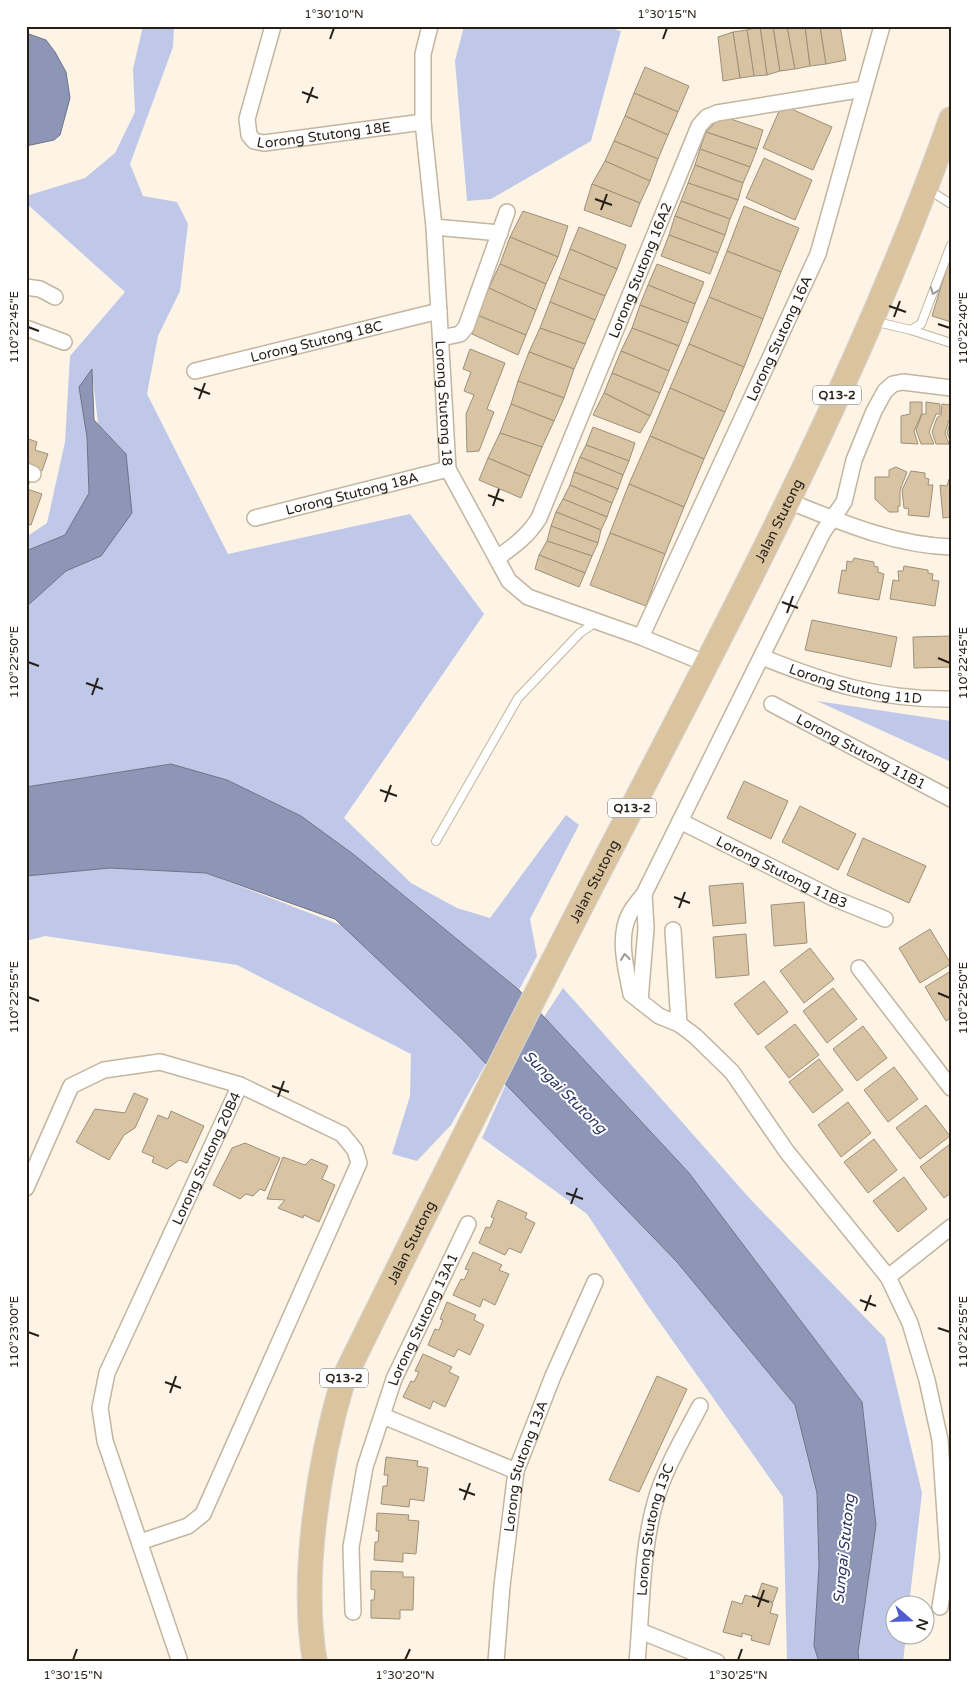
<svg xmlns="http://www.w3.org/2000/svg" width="977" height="1688" viewBox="0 0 977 1688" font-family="'Varela Round',sans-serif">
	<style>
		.green { fill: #bfc8e9 }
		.water { fill: #8e96b7; stroke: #6e7287 }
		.building { fill: #d8c4a3; stroke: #9d907a }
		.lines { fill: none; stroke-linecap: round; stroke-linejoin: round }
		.service-casing { stroke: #c3b59e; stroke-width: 10 }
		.minor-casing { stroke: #c3b59e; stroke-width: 18 }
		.primary-casing { stroke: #d8d7d5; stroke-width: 26 }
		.service { stroke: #fff; stroke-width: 8 }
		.minor { stroke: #fff; stroke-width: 15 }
		.primary { stroke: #dac4a0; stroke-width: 24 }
		.oneway { stroke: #9d9a97 }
		.ticks { fill: none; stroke: #251f17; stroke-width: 2 }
		.labels { text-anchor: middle; stroke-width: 4; stroke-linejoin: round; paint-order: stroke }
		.shield { fill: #fff; stroke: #66625d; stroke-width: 1 }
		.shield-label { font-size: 12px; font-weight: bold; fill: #251f17 }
		.street-label { font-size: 14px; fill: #251f17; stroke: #fff }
		.water-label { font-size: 15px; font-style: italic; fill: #2d3562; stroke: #fff }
		.neatline { fill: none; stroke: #251f17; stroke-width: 2 }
		.ticks-label { font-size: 12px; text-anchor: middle; fill: #251f17 }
	</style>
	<rect width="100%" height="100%" fill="#fdf4e6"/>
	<g class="green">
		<polygon points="143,26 174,26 173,47 130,164 143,196 177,202 188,224 180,291 158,336 147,394 228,554 410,514 484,614 344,818 411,883 457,908 490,918 566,815 579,825 530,919 537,956 519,990 353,854 301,816 227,780 171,764 26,787 26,607 66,571 101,556 126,454 98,424 92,370 79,387 87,437 89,493 65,535 26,551 26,537 47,523 65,442 70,356 125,292 26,203 26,196 85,178 115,153 135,112 133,69"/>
		<polygon points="464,26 604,26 621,31 591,141 491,199 467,201 455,61"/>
		<polygon points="817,701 951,721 951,762"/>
		<polygon points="110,868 206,873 343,926 392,971 486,1063 451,1125 417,1161 392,1154 410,1096 411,1054 237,965 45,936 26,941 26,876"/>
		<polygon points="563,988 752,1201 885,1338 922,1493 909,1605 894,1606 894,1636 906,1636 903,1662 859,1662 858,1652 876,1526 862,1402 689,1173 544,1017"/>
		<polygon points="506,1084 677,1262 795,1405 817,1493 819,1566 814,1646 819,1662 787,1662 783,1497 646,1303 587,1214 482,1138"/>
	</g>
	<g class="water">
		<polygon points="26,33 46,40 55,52 66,72 70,98 60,135 54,140 26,146"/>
		<polygon points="92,369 94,420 126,454 132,513 101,556 66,571 26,607 26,551 65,535 89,493 87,437 79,387"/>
		<polygon points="171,764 227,780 301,816 353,854 519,990 689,1173 862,1402 876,1525 858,1652 859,1662 819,1662 814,1646 819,1566 817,1493 795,1405 677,1262 463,1040 335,919 206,873 110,868 26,876 26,787"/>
	</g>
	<g class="building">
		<polygon points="760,26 773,26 780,71 767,75"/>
		<polygon points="760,26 767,75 754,76 747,30"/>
		<polygon points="773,26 787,26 795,69 780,71"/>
		<polygon points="787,26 805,26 810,66 795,69"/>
		<polygon points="805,26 820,26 826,64 810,66"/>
		<polygon points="820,26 840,26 846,60 826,64"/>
		<polygon points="747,30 754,76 740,78 733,32"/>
		<polygon points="733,32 740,78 723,81 718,37"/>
		<polygon points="645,67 689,86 678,112 634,93"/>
		<polygon points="634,93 678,112 668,135 625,116"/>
		<polygon points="783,102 787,107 832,127 813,170 763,148"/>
		<polygon points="625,116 668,135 658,159 614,141"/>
		<polygon points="722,116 763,130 757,149 706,132"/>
		<polygon points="706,132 757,149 750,167 700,149"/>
		<polygon points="614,141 658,159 650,181 605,161"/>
		<polygon points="700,149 750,167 743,183 695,165"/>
		<polygon points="764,158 812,180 795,220 746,198"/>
		<polygon points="605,161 650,181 640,203 592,184"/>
		<polygon points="695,165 743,183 738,200 688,183"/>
		<polygon points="688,183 738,200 730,219 681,201"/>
		<polygon points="592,184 640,203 631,227 584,210"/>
		<polygon points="681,201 730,219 725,235 675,216"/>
		<polygon points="744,206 799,228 781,272 727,251"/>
		<polygon points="523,211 568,226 558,257 510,237"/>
		<polygon points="675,216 725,235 718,253 669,235"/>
		<polygon points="579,227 626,245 617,269 570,249"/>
		<polygon points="669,235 718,253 710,274 661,256"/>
		<polygon points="510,237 558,257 546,284 500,264"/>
		<polygon points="570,249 617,269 605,296 559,278"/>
		<polygon points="727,251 781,272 763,319 709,297"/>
		<polygon points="951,254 951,322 932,316"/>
		<polygon points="500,264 546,284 536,310 489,288"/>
		<polygon points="657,264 704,282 695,304 648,285"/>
		<polygon points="559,278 605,296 595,320 550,302"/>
		<polygon points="648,285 695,304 688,323 640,305"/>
		<polygon points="489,288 536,310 526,335 477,315"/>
		<polygon points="709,297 763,319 744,367 689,344"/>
		<polygon points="550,302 595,320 585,344 540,328"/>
		<polygon points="640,305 688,323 679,346 632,328"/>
		<polygon points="477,315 526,335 518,355 472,334"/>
		<polygon points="540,328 585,344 574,369 529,352"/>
		<polygon points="632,328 679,346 669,371 621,351"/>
		<polygon points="689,344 744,367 725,412 670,388"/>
		<polygon points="470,349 505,363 487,409 494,412 479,451 467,452 466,414 474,395 464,391 471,372 463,369"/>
		<polygon points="621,351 669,371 660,393 612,373"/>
		<polygon points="529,352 574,369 564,398 518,381"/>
		<polygon points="612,373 660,393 650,416 604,393"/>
		<polygon points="518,381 564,398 554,421 511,404"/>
		<polygon points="670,388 725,412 704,459 650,436"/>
		<polygon points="604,393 650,416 640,433 593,415"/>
		<polygon points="910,402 922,402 922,413 914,431 918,444 901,443 901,416 910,414"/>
		<polygon points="926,402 940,404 940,414 936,414 929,432 934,444 921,444 916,430 922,414 926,414"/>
		<polygon points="511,404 554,421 542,447 500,433"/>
		<polygon points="942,404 951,405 951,414 945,433 949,444 936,444 932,432 937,418 941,415"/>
		<polygon points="951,419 951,442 947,433"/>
		<polygon points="593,427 635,443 629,461 586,445"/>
		<polygon points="500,433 542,447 530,476 488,458"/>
		<polygon points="650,436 704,459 684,507 629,484"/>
		<polygon points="26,438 37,442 35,450 48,454 42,471 26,465"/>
		<polygon points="586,445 629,461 623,475 580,457"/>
		<polygon points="580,457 623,475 618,489 574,472"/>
		<polygon points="488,458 530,476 521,498 479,480"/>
		<polygon points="896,467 907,472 900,490 900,506 898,506 898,512 889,512 875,499 875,477 889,477 889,470"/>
		<polygon points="911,471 925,473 925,478 929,479 928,485 933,485 929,517 908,515 909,509 904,508 902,490"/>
		<polygon points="574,472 618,489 612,503 570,485"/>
		<polygon points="26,473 32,475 27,489 42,494 31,525 26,524"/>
		<polygon points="951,478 951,517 943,518 940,485 947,486 949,479"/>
		<polygon points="629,484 684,507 665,554 610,533"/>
		<polygon points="570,485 612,503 607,517 563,499"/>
		<polygon points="563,499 607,517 601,530 556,512"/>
		<polygon points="556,512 601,530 598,543 551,526"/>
		<polygon points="551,526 598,543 592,556 547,541"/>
		<polygon points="610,533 665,554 646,606 590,585"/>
		<polygon points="547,541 592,556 585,573 539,555"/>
		<polygon points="539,555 585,573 579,587 535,569"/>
		<polygon points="854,558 874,562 874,566 878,567 878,572 884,574 879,600 838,593 842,570 846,571 847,561 852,562"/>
		<polygon points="904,566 928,570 928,573 933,574 932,580 939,581 935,606 890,599 893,580 899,581 898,571 903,571"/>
		<polygon points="812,620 897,637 891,667 805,650"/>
		<polygon points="951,636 951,667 914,668 913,637"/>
		<polygon points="744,781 788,801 771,839 727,818"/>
		<polygon points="800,806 856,834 838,870 782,842"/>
		<polygon points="863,838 926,866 909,903 847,875"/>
		<polygon points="743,883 746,923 713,926 709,886"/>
		<polygon points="804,902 807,943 774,946 771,905"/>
		<polygon points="930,929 951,964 920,983 899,948"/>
		<polygon points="746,934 749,975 716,978 713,937"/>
		<polygon points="810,948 834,979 804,1003 780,971"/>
		<polygon points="951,971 951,1018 946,1021 925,987"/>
		<polygon points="764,981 788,1012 758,1035 734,1004"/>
		<polygon points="833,988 857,1019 827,1043 803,1011"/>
		<polygon points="795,1024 819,1055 789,1078 765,1047"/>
		<polygon points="863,1026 887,1058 857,1081 833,1049"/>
		<polygon points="819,1059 843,1090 813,1113 789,1082"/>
		<polygon points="894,1067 918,1099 888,1122 864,1090"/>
		<polygon points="134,1093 148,1099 135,1128 124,1135 109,1160 76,1142 95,1109 125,1113"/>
		<polygon points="848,1102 871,1133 841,1157 818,1125"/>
		<polygon points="926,1105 950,1136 920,1159 896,1128"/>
		<polygon points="171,1111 204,1126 187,1163 179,1160 167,1169 152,1162 154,1157 142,1152 158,1115 168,1119"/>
		<polygon points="874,1139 897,1170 868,1193 844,1162"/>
		<polygon points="245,1143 280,1158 265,1191 260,1189 253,1196 246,1194 240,1199 213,1185 232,1148"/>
		<polygon points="950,1144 951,1193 944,1198 920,1167"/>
		<polygon points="283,1157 305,1165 311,1159 328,1166 322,1179 335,1185 319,1222 304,1215 303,1218 278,1208 285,1200 267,1199"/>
		<polygon points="904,1177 927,1209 898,1232 873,1201"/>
		<polygon points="498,1200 527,1213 525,1218 535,1223 521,1253 509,1248 505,1255 479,1243 486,1227 490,1228 494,1218 491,1217"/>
		<polygon points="473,1252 502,1265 499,1270 509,1274 495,1305 483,1299 480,1307 453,1295 461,1279 464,1280 469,1270 465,1269"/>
		<polygon points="447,1302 476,1315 474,1320 484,1325 470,1355 458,1349 454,1357 428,1345 435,1329 439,1330 443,1320 440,1319"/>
		<polygon points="423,1354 452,1367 449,1372 459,1377 445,1407 433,1401 430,1409 403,1397 411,1381 414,1382 419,1372 415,1371"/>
		<polygon points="657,1376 687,1389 639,1492 609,1480"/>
		<polygon points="386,1457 418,1461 417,1466 428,1468 424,1501 410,1499 409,1507 381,1504 383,1486 387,1486 388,1475 384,1475"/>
		<polygon points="377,1513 409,1515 408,1520 419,1521 416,1554 403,1553 403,1562 374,1560 375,1542 378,1542 379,1531 376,1531"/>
		<polygon points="371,1571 403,1572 403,1577 414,1577 413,1610 400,1610 400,1619 371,1618 371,1600 374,1600 375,1590 371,1589"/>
		<polygon points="762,1583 778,1588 773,1602 757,1597"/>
		<polygon points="745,1595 773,1603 770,1613 778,1615 769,1645 751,1640 752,1636 742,1633 742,1637 723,1632 732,1601 742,1604"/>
	</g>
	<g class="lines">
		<defs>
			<g id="service">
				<polyline points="929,190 951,204"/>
				<polyline points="873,321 911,330 921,324 951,245"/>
				<polyline points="911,330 951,343"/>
				<polyline points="436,841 518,698 580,633 596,622"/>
			</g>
			<g id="minor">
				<path id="s1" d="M 273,26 L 247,119 L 249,135 L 254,141 L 264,143 L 423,122"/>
				<path id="s2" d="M 430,26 L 423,54 L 423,122 L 434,227 L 448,469 L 509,581 L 528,597 L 641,637 L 707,664"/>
				<polyline points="434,227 500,233"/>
				<polyline points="26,287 40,289 55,297"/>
				<polyline points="26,328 64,342"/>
				<polyline points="441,338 460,334 466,327 507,212"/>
				<path id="s3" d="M 195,371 L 439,311"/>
				<polyline points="26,471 33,474"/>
				<path d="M 788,501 C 841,522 893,545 951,547"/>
				<path id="s4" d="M 255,518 L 448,469"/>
				<path id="s5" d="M 497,558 C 514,546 528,536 539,518 L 699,126 L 707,117 L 717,113 L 864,89"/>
				<path id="s6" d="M 641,637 L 818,254 L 882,26"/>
				<path id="s7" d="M 762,657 C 826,683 881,700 951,699"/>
				<path id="s8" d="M 772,704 L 951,799"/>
				<path id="s9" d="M 680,821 L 833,898 L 885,919"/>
				<polyline points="673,930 679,1024"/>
				<polyline points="859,968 951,1088"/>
				<polyline points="640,1001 646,928 644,894"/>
				<polyline points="26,1188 71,1086 104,1070 160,1062 240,1085 342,1134 355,1150 359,1163 203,1514 188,1526 140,1542"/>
				<polyline points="888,1277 951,1227"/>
				<polyline points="383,1416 516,1471"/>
				<path d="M 940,1607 L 948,1558 L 940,1440 L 927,1380 L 910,1323 L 888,1277 L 787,1152 L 732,1072 L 695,1036 L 679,1024 L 659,1016 L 631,994 C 626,969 617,936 630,913 C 634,906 639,900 644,894 L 823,532 L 844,502 L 854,460 L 874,411 L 885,391 L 893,384 L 903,382 L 951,388"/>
				<path id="s10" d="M 353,1612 L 351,1547 L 365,1467 L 394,1379 L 468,1224"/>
				<polyline points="640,1631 717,1662"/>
				<path id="s11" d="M 180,1662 L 105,1441 L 100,1408 L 107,1373 L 240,1085"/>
				<path id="s12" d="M 496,1662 L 502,1586 L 516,1471 L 553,1376 L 595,1282"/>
				<path id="s13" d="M 637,1662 C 642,1610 641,1553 655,1503 C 664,1469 684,1437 700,1406"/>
			</g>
			<g id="primary">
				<path id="s14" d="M 315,1662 C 300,1577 319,1462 343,1380 C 437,1189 533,998 632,808 C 748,584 867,358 951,119"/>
			</g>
		</defs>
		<use href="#service" class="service-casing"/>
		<use href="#minor" class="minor-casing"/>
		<use href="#primary" class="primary-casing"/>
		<use href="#service" class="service"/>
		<use href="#minor" class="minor"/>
		<use href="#primary" class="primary"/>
	</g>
	<defs><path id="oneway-chevron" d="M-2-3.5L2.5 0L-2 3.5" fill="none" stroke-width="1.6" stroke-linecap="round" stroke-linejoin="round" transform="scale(1.25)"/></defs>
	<g class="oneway">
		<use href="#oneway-chevron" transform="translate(934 291) rotate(111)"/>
		<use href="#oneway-chevron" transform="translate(625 957) rotate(-96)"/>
	</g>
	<path class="ticks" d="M 330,39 L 334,28M 663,39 L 667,28M 302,92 L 318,98M 307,103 L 313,87M 595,199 L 612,205M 601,210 L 607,194M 889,306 L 906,312M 894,317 L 900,301M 938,324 L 950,328M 28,327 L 39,331M 194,388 L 210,394M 199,399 L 205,383M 488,495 L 504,501M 493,506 L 499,489M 782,602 L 798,608M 787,613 L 793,596M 938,658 L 950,663M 28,662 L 39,666M 86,683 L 103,689M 92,695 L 98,678M 380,790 L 397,796M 385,802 L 391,785M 674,897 L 690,903M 679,908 L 685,892M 938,993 L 950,998M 28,997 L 39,1001M 272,1086 L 289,1092M 278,1097 L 284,1081M 566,1193 L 583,1199M 571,1204 L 577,1188M 860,1300 L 876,1306M 865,1311 L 871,1295M 938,1328 L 950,1332M 28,1332 L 39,1336M 165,1382 L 181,1388M 170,1393 L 176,1376M 459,1489 L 475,1495M 464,1500 L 470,1483M 752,1596 L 769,1602M 758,1607 L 764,1590M 73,1660 L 77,1649M 405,1660 L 410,1649M 738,1660 L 742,1649"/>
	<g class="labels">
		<g class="shield">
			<rect x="813" y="385.5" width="48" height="19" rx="4"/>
			<rect x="608" y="798.5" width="48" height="19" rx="4"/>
			<rect x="320" y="1368.5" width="48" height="19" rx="4"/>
		</g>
		<g class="shield-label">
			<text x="837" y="399">Q13-2</text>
			<text x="632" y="812">Q13-2</text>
			<text x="344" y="1382">Q13-2</text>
		</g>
		<g class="street-label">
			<text dy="5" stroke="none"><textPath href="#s1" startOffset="191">Lorong Stutong 18E</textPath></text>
			<text dy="5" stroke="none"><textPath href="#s5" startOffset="326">Lorong Stutong 16A2</textPath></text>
			<text dy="5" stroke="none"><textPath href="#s6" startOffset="329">Lorong Stutong 16A</textPath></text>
			<text dy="5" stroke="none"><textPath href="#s3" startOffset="125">Lorong Stutong 18C</textPath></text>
			<text dy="5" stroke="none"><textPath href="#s2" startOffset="379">Lorong Stutong 18</textPath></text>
			<text dy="5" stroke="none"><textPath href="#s4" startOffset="100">Lorong Stutong 18A</textPath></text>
			<text dy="5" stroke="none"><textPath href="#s14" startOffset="1249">Jalan Stutong</textPath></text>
			<text dy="5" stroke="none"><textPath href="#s7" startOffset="98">Lorong Stutong 11D</textPath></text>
			<text dy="5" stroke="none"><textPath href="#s8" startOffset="101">Lorong Stutong 11B1</textPath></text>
			<text dy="5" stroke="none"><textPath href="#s9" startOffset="114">Lorong Stutong 11B3</textPath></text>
			<text dy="5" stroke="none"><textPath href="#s14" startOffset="844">Jalan Stutong</textPath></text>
			<text dy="5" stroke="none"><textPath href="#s11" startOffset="539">Lorong Stutong 20B4</textPath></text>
			<text dy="5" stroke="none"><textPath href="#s14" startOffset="439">Jalan Stutong</textPath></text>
			<text dy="5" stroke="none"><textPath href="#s10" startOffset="305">Lorong Stutong 13A1</textPath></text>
			<text dy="5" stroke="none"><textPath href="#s12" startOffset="199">Lorong Stutong 13A</textPath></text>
			<text dy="5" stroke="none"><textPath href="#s13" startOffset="134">Lorong Stutong 13C</textPath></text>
		</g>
		<g class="water-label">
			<text transform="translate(565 1092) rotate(45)" y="5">Sungai Stutong</text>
			<text transform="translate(844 1549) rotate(-84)" y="5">Sungai Stutong</text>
		</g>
	</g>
	<rect width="977" height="1688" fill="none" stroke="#ffffff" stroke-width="55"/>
	<g transform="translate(910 1620) rotate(110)"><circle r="24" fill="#ffffff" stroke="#a8a5a2"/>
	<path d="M0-4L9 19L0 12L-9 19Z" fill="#4f5bd1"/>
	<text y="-8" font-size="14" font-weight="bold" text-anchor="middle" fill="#251f17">N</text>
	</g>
	<rect x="28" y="28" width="922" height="1632" class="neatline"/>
	<g class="ticks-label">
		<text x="334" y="18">1°30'10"N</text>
		<text x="667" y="18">1°30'15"N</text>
		<text transform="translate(14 327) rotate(-90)" y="4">110°22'45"E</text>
		<text transform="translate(963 328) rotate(-90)" y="4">110°22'40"E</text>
		<text transform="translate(14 662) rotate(-90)" y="4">110°22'50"E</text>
		<text transform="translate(963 663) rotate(-90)" y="4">110°22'45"E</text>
		<text transform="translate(14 997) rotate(-90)" y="4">110°22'55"E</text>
		<text transform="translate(963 998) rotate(-90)" y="4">110°22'50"E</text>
		<text transform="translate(14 1332) rotate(-90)" y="4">110°23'00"E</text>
		<text transform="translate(963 1332) rotate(-90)" y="4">110°22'55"E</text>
		<text x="73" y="1679">1°30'15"N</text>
		<text x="405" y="1679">1°30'20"N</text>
		<text x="738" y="1679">1°30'25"N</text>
	</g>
</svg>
